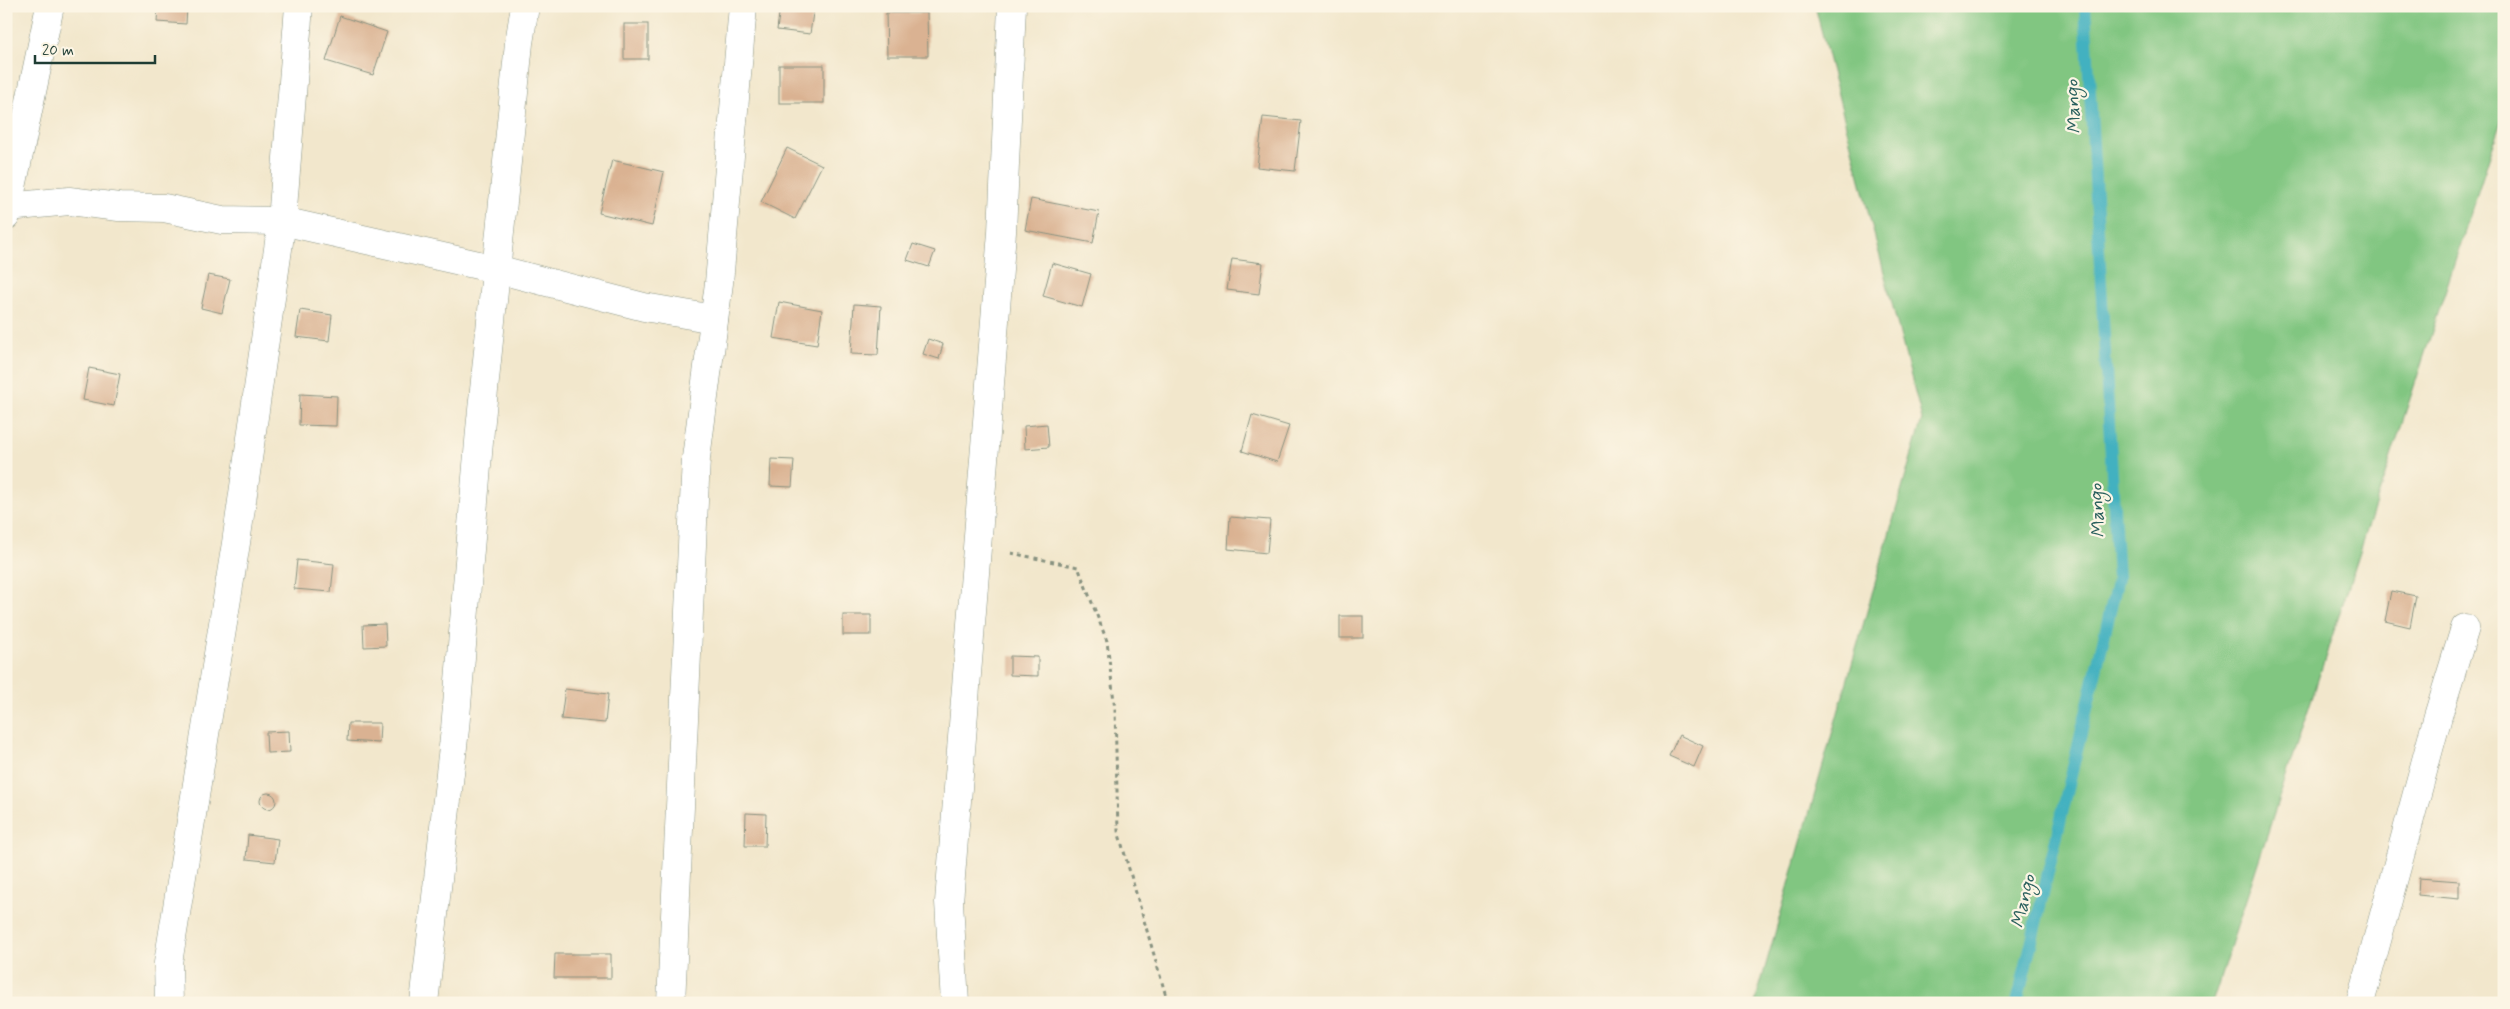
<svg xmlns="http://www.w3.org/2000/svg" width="2510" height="1009" viewBox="0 0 2510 1009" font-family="Mynerve,sans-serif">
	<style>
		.green { fill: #81c681; stroke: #50825a }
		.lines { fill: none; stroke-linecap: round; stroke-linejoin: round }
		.stream { stroke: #43b1c0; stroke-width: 12 }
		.building { fill: #dab292 }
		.street-casing { stroke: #889280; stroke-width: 29 }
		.path { stroke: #889280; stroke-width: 3; stroke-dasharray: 4 4; stroke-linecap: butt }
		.street { stroke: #fff; stroke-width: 28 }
		.labels { text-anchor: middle; stroke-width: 4.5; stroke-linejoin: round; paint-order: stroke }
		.water-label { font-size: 19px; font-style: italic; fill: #2a605e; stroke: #fcf5e5 }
	</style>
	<rect width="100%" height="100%" fill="#fcf5e5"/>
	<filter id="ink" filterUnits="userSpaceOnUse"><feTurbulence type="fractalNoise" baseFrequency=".02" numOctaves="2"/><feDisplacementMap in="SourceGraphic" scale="10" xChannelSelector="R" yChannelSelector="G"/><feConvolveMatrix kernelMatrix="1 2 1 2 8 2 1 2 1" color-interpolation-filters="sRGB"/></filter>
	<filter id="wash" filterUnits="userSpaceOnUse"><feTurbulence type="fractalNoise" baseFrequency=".0096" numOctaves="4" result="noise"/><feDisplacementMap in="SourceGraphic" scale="20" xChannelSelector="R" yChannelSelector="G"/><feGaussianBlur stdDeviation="1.12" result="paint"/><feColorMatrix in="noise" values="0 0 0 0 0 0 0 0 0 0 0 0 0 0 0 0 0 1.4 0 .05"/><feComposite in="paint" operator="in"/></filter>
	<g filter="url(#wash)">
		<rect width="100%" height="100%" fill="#f2e7cc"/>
		<polygon class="green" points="1815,6 2504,6 2504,112 2212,1003 1755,1003 1922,419"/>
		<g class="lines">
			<polyline class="stream" points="2017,1003 2118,578 2085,6"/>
		</g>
		<g id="blocks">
			<g class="building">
				<polygon points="158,6 187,6 186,24 157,22"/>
				<polygon points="780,6 814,6 810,34 777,30"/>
				<polygon points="886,13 927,13 928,56 887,56"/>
				<polygon points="340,16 387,32 373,75 326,61"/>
				<rect x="624" y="24" width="24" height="35"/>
				<rect x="779" y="65" width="45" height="38"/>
				<polygon points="1263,117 1301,121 1295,171 1257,167"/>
				<polygon points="787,148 822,165 795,219 761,202"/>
				<polygon points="612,160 664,172 652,226 599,213"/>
				<polygon points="1031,199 1099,212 1093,243 1025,230"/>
				<polygon points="913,244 935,251 929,267 907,260"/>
				<polygon points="1232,259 1263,263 1259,294 1227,290"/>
				<polygon points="1052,263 1091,274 1082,307 1043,296"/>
				<polygon points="208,275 230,279 222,313 201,308"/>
				<polygon points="779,302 822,310 817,345 773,338"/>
				<polygon points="854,304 881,306 878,355 851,354"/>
				<polygon points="300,310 332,315 329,341 296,337"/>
				<polygon points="928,339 943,344 939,359 923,354"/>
				<polygon points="89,368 120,374 114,406 83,400"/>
				<polygon points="300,394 337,396 336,426 299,425"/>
				<polygon points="1252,415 1289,426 1277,462 1242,451"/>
				<polygon points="1047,424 1049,447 1025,449 1024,426"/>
				<polygon points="771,459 794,460 792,487 770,486"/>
				<polygon points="1230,517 1270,520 1267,553 1228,549"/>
				<polygon points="297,560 334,564 331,592 294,589"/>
				<polygon points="2391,591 2416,596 2410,627 2385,621"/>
				<rect x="843" y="615" width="28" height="20"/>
				<rect x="1340" y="616" width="23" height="22"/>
				<polygon points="385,624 386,646 364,647 363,625"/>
				<polygon points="1010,656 1038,657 1038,676 1010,675"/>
				<polygon points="565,689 608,694 605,723 561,719"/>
				<polygon points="348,723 380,723 379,743 347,741"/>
				<polygon points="289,731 290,752 267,753 266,732"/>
				<polygon points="1679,735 1703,746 1694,767 1669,756"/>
				<circle cx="268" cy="801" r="8"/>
				<polygon points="746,813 766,814 765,846 745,846"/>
				<polygon points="248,835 278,839 275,862 246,859"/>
				<polygon points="2419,878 2459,881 2459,899 2418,895"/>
				<polygon points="555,954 611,954 611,978 554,978"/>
			</g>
		</g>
	</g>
	<g filter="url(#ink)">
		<use href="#blocks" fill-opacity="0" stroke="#889280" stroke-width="1"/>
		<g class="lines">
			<defs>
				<g id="street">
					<polyline points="8,207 69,201 119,207 164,208 222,220 282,221 496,269 644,307 714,319"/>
					<polyline points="6,216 50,6"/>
					<polyline points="169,1003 168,963 236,543 282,221 299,6"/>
					<polyline points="424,1003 455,729 480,430 519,43 525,6"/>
					<polyline points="671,1003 696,458 719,283 743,6"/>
					<polyline points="955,1003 949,902 1002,232 1012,6"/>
					<polyline points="2360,1003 2438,716 2465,628"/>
				</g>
			</defs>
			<use href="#street" class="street-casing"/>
			<polyline class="path" points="1011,553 1078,567 1107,641 1115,710 1118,831 1168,1003"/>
			<use href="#street" class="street"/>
		</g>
	</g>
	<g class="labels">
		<g class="water-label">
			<text transform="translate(2072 107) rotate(-93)" y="7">Mango</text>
			<text transform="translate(2096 511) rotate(-93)" y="7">Mango</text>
			<text transform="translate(2022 901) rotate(-77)" y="7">Mango</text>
		</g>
	</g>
	<rect width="2510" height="1009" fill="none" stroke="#fcf5e5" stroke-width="25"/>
	<path d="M35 55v8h120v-8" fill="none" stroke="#1f3d34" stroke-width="2.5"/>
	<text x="42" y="55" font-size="15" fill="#1f3d34" stroke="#fcf5e5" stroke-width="4" paint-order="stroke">20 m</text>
</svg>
